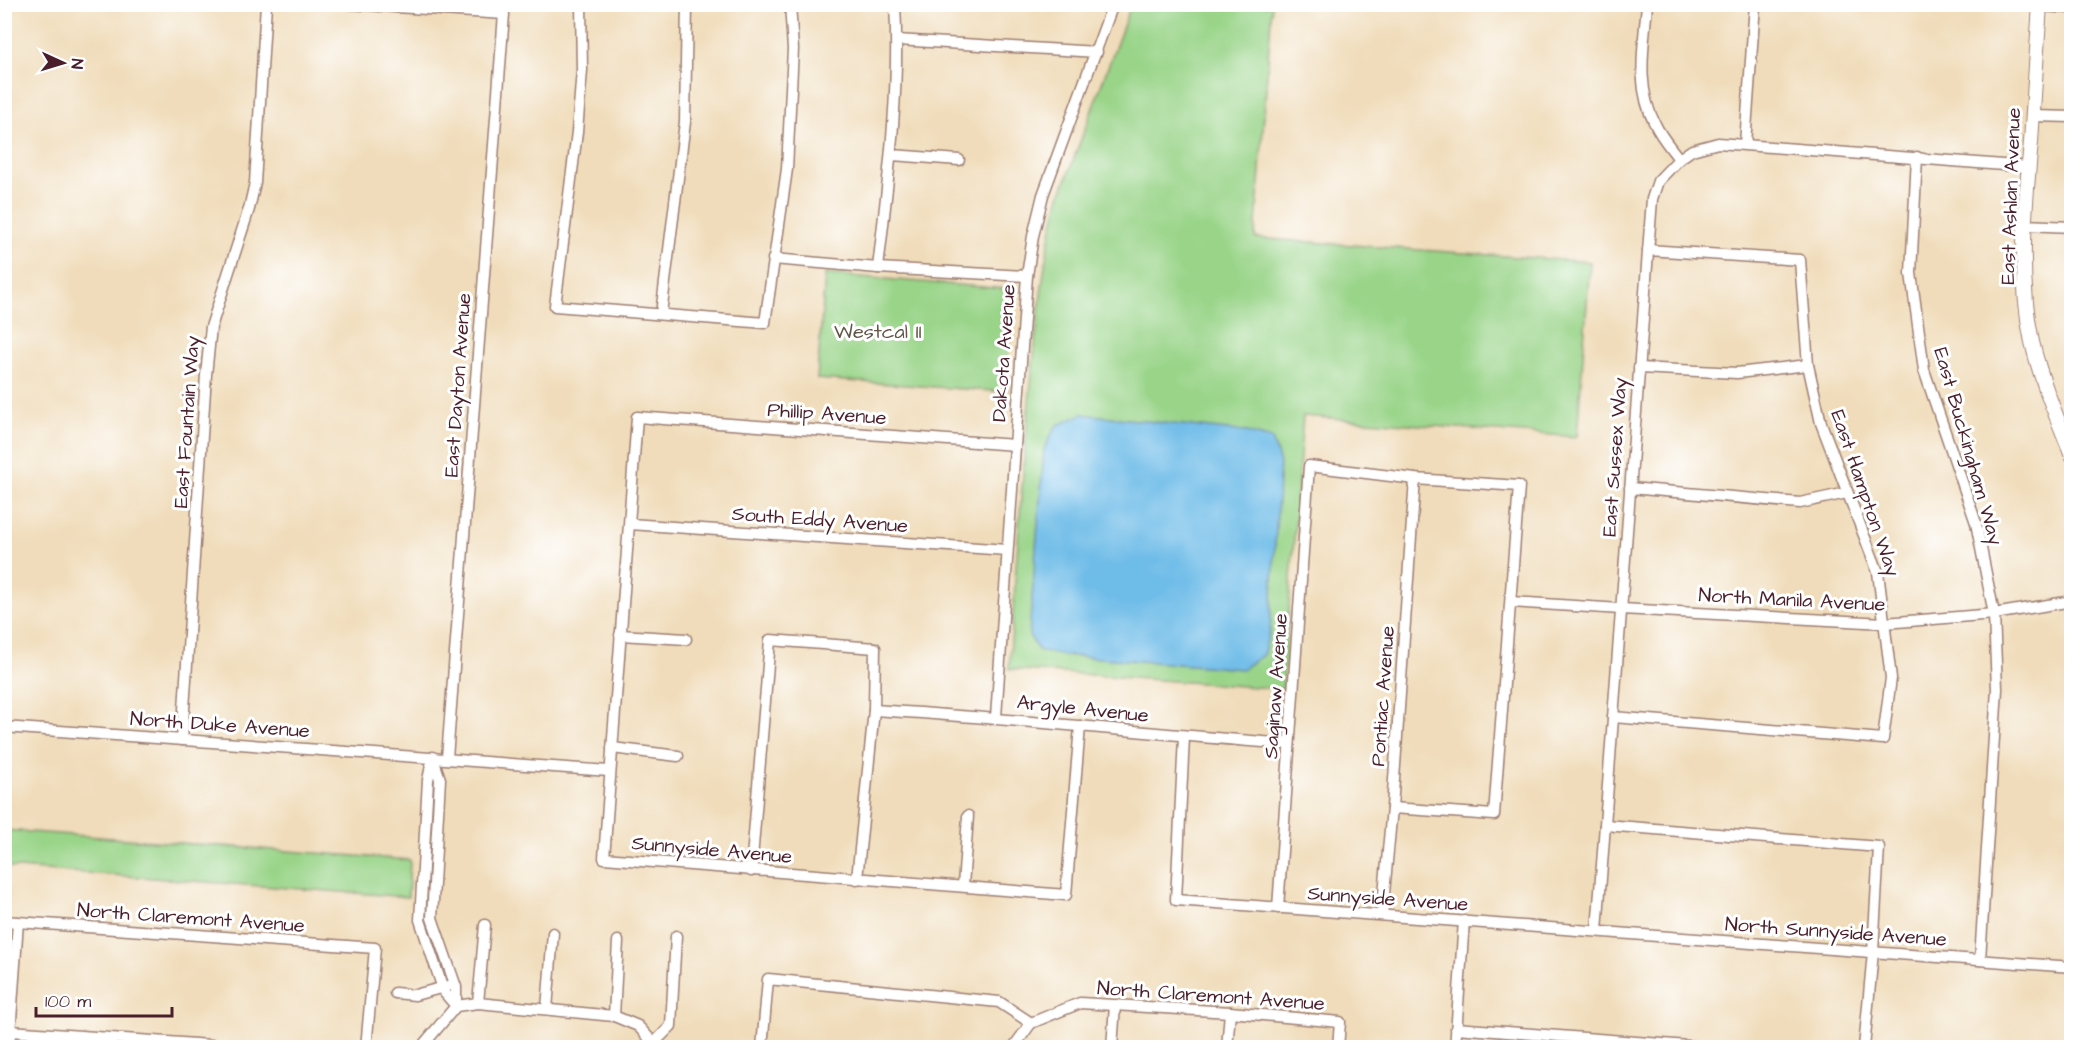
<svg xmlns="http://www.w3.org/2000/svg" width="2076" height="1052" viewBox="0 0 2076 1052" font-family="'Architects Daughter',sans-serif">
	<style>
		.green { fill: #99d488; stroke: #727a5a; stroke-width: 1.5 }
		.water { fill: #6ebce8; stroke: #5c6e8a; stroke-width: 1.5 }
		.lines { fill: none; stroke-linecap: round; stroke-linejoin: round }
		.minor-casing { stroke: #9d7e72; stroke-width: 13 }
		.major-casing { stroke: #9d7e72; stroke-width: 16 }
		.minor { stroke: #fff; stroke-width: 10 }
		.major { stroke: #fff; stroke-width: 14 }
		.labels { text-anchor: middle; stroke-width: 6; stroke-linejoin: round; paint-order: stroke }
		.street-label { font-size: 20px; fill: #4a1f2b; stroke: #fff }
		.park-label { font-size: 20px; fill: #625547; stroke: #fff }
	</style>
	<rect width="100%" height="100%" fill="#fff"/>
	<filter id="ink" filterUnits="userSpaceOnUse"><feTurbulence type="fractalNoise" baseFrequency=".0167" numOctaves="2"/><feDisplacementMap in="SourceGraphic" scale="12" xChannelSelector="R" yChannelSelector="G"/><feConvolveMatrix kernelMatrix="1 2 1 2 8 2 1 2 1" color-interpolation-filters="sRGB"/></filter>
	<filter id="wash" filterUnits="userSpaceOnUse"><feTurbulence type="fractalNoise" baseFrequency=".008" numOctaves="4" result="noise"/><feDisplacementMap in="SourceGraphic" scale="24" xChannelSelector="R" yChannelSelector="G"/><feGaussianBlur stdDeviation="1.35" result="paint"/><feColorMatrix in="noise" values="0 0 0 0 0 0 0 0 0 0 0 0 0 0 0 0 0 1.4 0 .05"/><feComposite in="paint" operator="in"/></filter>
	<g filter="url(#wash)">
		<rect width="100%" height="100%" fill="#f0dcba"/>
		<g class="green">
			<path d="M 1131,5 L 1272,5 L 1255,238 L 1590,262 L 1577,437 L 1303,416 L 1283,689 L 1009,669 C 1017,564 1022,458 1034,354 C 1040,300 1045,248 1060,196 Z"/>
			<polygon points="825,274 1006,289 1010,294 1007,392 817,379"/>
			<polygon points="4,830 410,860 408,897 5,867"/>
		</g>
		<polygon class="water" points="1082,414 1247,432 1272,439 1280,463 1270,631 1263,655 1242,669 1062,655 1038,650 1029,635 1044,449 1056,426"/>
	</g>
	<g filter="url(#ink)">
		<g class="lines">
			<defs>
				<g id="minor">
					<polyline points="350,4 504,14 447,758"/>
					<polyline points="581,4 582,70 577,132 555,306 765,323 787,169 793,49 790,4"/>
					<polyline points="2040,6 2072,8"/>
					<polyline points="897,40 1097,52"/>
					<polyline points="2033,116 2072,117"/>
					<polyline points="1745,144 1755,4"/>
					<polyline points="892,155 959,160"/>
					<polyline points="1917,157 1911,273 1924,370 1976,523 1994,614 1997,689 1980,960"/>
					<polyline points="1679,159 1692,150 1718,143 2029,167"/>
					<polyline points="2025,225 2072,227"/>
					<polyline points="773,259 878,268 1027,276"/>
					<path d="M 878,268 C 888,180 900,93 895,4"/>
					<polyline points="661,314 685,122 687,4"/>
					<polyline points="1639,368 1737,373 1808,365"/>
					<polyline points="1015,445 637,417 604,858 1066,895 1080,726"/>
					<polyline points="1630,488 1800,503 1847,493"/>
					<polyline points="630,524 1007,550"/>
					<polyline points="1511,602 1621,609 1885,623 1994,614 2072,601"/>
					<polyline points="620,635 686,639"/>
					<path d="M 874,710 C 1012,718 1150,734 1289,744"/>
					<polyline points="996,717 1027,276 1033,236 1043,195 1113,4"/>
					<polyline points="1613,717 1883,739 1891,678 1878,572 1821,423 1808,365 1800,260 1648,250"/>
					<polyline points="4,727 609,771"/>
					<polyline points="1184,737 1176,900 2072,967"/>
					<polyline points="182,740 206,375 211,327 249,209 255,183 266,4"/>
					<polyline points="612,748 678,756"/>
					<polyline points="433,757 428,780 420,920 444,992 456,1006"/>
					<polyline points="433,758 440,779 432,918 456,987 456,1006"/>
					<polyline points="1605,825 1879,847 1873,952 1864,1048"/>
					<polyline points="751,871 770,640 875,648 874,710 857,879"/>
					<polyline points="963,886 968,816"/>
					<polyline points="1278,908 1309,466 1415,479 1519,486 1494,815 1392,808"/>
					<polyline points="1382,915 1392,808 1415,479"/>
					<polyline points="4,921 375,948 366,1048"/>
					<path d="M 1597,931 L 1652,199 L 1658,181 L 1679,159 C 1671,148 1661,137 1655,124 C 1635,87 1644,45 1647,4"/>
					<polyline points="395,993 415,995 448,986"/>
					<polyline points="478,1003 485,925"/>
					<polyline points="547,1009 553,933"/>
					<polyline points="614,1016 618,941"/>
					<polyline points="1031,1023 1080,1003 1230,1012 1340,1022 1338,1048"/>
					<polyline points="1456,1028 1714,1048"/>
					<polyline points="10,1031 253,1048"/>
					<polyline points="9,1048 18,922"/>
					<polyline points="424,1048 424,1044 456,1006 478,1003 614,1016 638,1026 658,1048"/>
					<polyline points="649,1048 671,1026 676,936"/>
					<polyline points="762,1048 768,979 999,1002 1031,1023"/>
					<polyline points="1013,1048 1031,1023"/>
					<polyline points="1112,1048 1115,1005"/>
					<polyline points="1227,1048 1230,1012"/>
					<polyline points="1455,1048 1464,921"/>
				</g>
				<path id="major" d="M 2040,4 C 2037,50 2034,96 2031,142 C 2025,208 2018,277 2032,342 C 2041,381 2057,418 2072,455"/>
			</defs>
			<use href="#minor" class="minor-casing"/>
			<use href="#major" class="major-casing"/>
			<use href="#minor" class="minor"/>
			<use href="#major" class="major"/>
		</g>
	</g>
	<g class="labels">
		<g class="street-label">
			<text transform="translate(2010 196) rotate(-88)" y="7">East Ashlan Avenue</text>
			<text transform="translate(1003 353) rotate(-86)" y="7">Dakota Avenue</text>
			<text transform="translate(457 385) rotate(-86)" y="7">East Dayton Avenue</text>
			<text transform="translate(827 413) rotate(4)" y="7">Phillip Avenue</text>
			<text transform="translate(186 422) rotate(-86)" y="7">East Fountain Way</text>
			<text transform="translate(1969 446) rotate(74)" y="7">East Buckingham Way</text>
			<text transform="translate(1614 457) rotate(-86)" y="7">East Sussex Way</text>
			<text transform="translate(1866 493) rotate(71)" y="7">East Hampton Way</text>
			<text transform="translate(820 519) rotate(4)" y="7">South Eddy Avenue</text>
			<text transform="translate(1792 599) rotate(3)" y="7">North Manila Avenue</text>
			<text transform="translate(1275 686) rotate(-86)" y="7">Saginaw Avenue</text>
			<text transform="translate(1382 696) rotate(-86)" y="7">Pontiac Avenue</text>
			<text transform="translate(1083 708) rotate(6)" y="7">Argyle Avenue</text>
			<text transform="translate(220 724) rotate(4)" y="7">North Duke Avenue</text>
			<text transform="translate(712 849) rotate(5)" y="7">Sunnyside Avenue</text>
			<text transform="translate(1388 898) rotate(4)" y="7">Sunnyside Avenue</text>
			<text transform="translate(191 917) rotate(4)" y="7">North Claremont Avenue</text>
			<text transform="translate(1836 931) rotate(4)" y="7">North Sunnyside Avenue</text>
			<text transform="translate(1211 995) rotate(4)" y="7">North Claremont Avenue</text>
		</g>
		<g class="park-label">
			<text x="878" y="338">Westcal II</text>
		</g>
	</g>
	<rect width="2076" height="1052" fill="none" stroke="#fff" stroke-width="24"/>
	<g transform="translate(63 63) rotate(94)" stroke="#ffffff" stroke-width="4.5" paint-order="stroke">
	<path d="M0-4.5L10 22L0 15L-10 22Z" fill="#4a1f2b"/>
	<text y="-9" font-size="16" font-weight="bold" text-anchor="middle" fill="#4a1f2b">N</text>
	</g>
	<path d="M36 1007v9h136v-9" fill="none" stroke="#4a1f2b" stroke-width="3"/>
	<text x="45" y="1007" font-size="18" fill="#4a1f2b" stroke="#ffffff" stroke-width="4.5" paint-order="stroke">100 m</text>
</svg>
